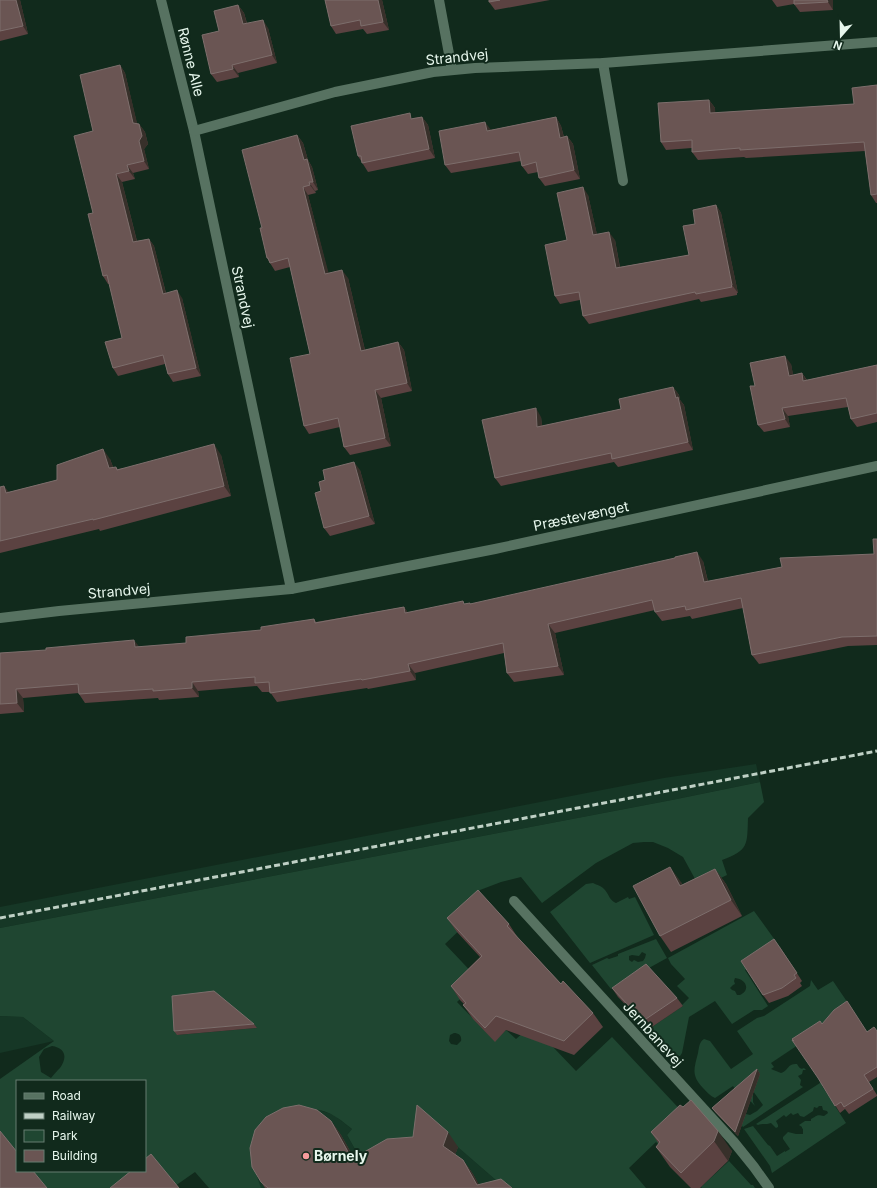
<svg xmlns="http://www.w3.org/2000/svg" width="877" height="1188" viewBox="0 0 877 1188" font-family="Inter,sans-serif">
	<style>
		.built { fill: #163726 }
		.green { fill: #1f4631; fill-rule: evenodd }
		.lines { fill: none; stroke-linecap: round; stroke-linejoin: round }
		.minor { stroke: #577261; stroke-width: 10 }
		.rail { stroke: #bfd0c5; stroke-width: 3; stroke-dasharray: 6 3; stroke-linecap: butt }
		.wall { fill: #5b4241 }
		.shaded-wall { fill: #37302a }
		.building { fill: #6a5553; stroke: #7d6e6c }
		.poi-dot { fill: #f59b9c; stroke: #112a1c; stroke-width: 1.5 }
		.labels { text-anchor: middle; stroke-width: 4; stroke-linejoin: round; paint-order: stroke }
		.street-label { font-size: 14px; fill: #e7f7ed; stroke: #112a1c }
		.poi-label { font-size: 14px; font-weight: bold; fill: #e7f7ed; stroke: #112a1c; text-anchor: start }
	</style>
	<rect width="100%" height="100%" fill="#112a1c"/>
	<g class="built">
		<polygon points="756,764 760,782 672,800 0,928 0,907 664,778"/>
		<polygon points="0,1016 23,1017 54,1041 0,1053"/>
		<polygon points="308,1109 317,1109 334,1115 352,1129 347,1135 356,1151 357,1164 426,1124 454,1155 458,1147 505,1188 481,1188 473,1174 266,1188 244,1188 256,1174 256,1161"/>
	</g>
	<g class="green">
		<path d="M 760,782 L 764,802 L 748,818 C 747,845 749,850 722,860 L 727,875 L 700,888 L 683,857 L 668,848 L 653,842 L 644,842 L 633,843 L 596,863 L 542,903 L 521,877 L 501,882 L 480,890 L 479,892 L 487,904 L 445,944 L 479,980 L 457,1002 L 495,1041 L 506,1030 L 516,1039 L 532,1025 L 576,1071 L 612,1037 L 688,1118 L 659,1145 L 656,1142 L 629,1168 L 646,1188 L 505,1188 L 429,1122 L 402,1147 L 357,1164 L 356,1151 L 347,1135 L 352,1129 C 337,1117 328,1109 308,1109 L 256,1161 L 256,1174 L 261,1188 L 209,1188 L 195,1172 L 175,1186 L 139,1188 L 45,1188 L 31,1171 L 145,1171 L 145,1081 L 17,1081 L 17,1154 L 0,1134 L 0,1079 L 54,1041 L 23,1017 L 0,1016 L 0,928 L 672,800 ZM 219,995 L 219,997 L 257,1028 L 177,1035 ZM 454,1033 C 459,1033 462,1036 461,1041 L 457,1045 L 451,1044 L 449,1041 L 450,1035 ZM 52,1046 C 65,1048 68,1057 60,1068 C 57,1071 54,1074 51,1078 L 41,1072 L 39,1057 L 44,1049 Z"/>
		<path d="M 593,883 C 597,885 602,886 605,890 C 609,895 610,901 616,903 L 628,897 L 629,899 L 635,897 L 654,935 L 590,963 L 550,912 L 586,884 Z"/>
		<path d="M 754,911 L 780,947 L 745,970 L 768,1006 L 762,1010 L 754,1010 L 732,1024 L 715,1001 L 689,1017 L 682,1053 L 680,1056 L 674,1056 L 649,1029 L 683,1006 L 682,1005 L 689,998 L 677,986 L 685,979 L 671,964 L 668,958 ZM 735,978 C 746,979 751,990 740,995 L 737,995 L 735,991 L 732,990 L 730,988 L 733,985 L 735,984 L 734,981 Z"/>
		<path d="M 656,939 L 667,958 L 611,989 L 592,965 L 607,958 L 609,959 L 618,956 L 618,954 ZM 642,952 L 646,954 L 645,958 L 643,961 L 638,962 L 634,960 L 632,962 L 629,960 L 629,956 L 632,955 L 639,956 Z"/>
		<path d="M 811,980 L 818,990 L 833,981 L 852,1009 L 771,1063 L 774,1067 L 771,1069 L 781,1073 C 790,1070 786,1064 797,1064 C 799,1067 800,1070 804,1068 L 806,1070 L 803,1070 L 802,1074 L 798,1076 L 801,1080 L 800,1085 L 803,1087 L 743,1127 L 738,1121 L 746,1114 L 750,1115 L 757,1111 L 763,1105 L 753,1091 L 753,1102 L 755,1106 L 741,1091 L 735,1089 L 733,1086 L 715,1098 C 710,1096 707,1092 703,1088 C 691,1075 694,1069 698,1053 C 699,1048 699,1042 704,1039 L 710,1041 L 731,1069 L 753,1054 L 737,1031 L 757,1018 L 764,1016 L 810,986 Z"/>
		<path d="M 834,1074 L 822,1086 L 846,1123 L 772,1173 L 770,1166 L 744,1129 L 753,1126 L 768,1145 L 770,1146 L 777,1156 L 785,1151 L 785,1152 L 790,1149 L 783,1139 L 783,1137 L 788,1132 L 796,1134 L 803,1134 L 803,1129 L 802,1128 L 802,1127 L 799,1125 L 805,1121 L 811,1121 L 811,1119 C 817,1116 816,1114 824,1116 L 828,1113 L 827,1111 L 823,1110 L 822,1106 L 819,1106 L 817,1108 L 814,1107 L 813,1111 L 804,1117 L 800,1116 L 798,1113 L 793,1115 L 791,1113 L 786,1117 L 784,1115 L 776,1121 L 778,1125 L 778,1127 L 776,1128 L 771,1123 C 766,1125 762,1123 758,1125 L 756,1124 Z"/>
		<polygon points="729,1161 751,1185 753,1185 755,1188 702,1188 701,1187"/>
	</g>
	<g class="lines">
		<g class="minor">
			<polyline points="161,0 194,131 291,589"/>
			<polyline points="439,0 452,70"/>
			<polyline points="603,63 623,181"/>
			<polyline points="194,131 335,92 433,72 475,68 603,63 877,42"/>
			<polyline points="0,618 59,611 291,589 495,549 877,466"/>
			<polyline points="514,901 733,1141 754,1167 769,1188"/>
		</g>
		<polyline class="rail" points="0,918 877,751"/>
	</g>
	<g class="wall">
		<polygon points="0,0 20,0 28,34 0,41"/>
		<polygon points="325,0 382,0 389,30 367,34 363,29 336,34 331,26"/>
		<polygon points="489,0 550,0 495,10 489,2"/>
		<polygon points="772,0 833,0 833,10 800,12 794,4 777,7"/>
		<polygon points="238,5 244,13 247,23 268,28 277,63 238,73 239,77 217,82 211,74 219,31"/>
		<polygon points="120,65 125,73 137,124 139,124 145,132 148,144 144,149 149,169 133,173 135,179 122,182 137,241 149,239 154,246 166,293 182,298 201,376 173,382 168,374 165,364 118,376 113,368 122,338 110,284 108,284 103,276 93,213 93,131"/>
		<polygon points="877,85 877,203 876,203 871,195 865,151 746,158 744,157 698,160 692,152 692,148 666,150 661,142 709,100 715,108 715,113 854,104"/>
		<polygon points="422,117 428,125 435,158 368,172 358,156 413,118"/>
		<polygon points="556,117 561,126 564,137 567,136 573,144 580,179 545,186 539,178 538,172 528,174 522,166 521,161 451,173 445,165 491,130"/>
		<polygon points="297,135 303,143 308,160 312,167 318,190 315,191 316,193 308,195 328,273 348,278 365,350 398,342 404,350 412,391 381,398 391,446 350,455 344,447 340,427 309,434 304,426 310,354 290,267 275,271 267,258 262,228"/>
		<polygon points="588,195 597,235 615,240 620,267 689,255 695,224 716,205 721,213 738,293 737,293 737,295 701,302 699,299 589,324 583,316 580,300 560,304 555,296 567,240"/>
		<polygon points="791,364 793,375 802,373 807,380 877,365 877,422 857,427 851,419 848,407 788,416 790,427 764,432 758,425 755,386"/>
		<polygon points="673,387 679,395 680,400 684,405 693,450 618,467 614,462 501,486 495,478 541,417 542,426 621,409"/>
		<polygon points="221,455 231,496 100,531 99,529 0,553 0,487 9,492 57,480 110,459 113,467 118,469"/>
		<polygon points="360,470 375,524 330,536 324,528 321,491"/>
		<polygon points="877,539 877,645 848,646 759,664 752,655 743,608 692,619 690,616 662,621 655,612 655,610 555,633 564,675 514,682 507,673 504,653 415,673 416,680 368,689 367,688 277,702 270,692 262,692 257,686 198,691 199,697 159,700 158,698 85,703 79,694 79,693 23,698 24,712 0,714 0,653 139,647 186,643 261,630 314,619 316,622 404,607 408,613 465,604 471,604 703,561 708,581 874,554"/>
		<polygon points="715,869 726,884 742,916 671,952 660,936 681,882 682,885"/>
		<polygon points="447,918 509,924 518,938 561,984 593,1013 603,1027 574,1055 506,1030 495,1042 473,1019 463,1005 464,1004 460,1000 451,986 480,957 457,932"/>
		<polygon points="780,947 802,981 800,983 802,986 788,996 769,1003 763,995"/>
		<polygon points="612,988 677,998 683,1006 649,1029 618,997"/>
		<polygon points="254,1024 257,1028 177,1035 174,1031"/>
		<polygon points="822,1024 868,1032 877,1031 877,1077 869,1082 877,1095 877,1096 849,1114 845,1109 840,1113 818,1078"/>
		<polygon points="757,1069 760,1074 738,1136 715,1112 712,1108"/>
		<polygon points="683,1107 732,1151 728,1161 700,1188 691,1188 670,1167 656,1147 659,1144 651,1132"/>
		<polygon points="331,1121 341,1135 354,1158 458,1147 455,1155 463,1160 473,1174 479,1185 512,1188 265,1188 261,1182"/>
	</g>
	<g class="shaded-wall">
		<polygon points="16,0 20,0 28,34 23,26"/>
		<polygon points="378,0 382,0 389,30 383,22"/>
		<polygon points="827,0 833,0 833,10 828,2"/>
		<polygon points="238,5 244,13 249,32 243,24"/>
		<polygon points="263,20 268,28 277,63 272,55"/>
		<polygon points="120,65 125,73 139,131 133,123"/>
		<polygon points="232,65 238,73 239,77 233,69"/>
		<polygon points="709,100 715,108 716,121 710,113"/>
		<polygon points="422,117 428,125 435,158 429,149"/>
		<polygon points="556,117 561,126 566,146 560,138"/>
		<polygon points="485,122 491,130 487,131"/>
		<polygon points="139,124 145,132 148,144 144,149 149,169 144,161 139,141"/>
		<polygon points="297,135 303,143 308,160 312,167 318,190 313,182 304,160"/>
		<polygon points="567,136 573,144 580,179 574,170"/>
		<polygon points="127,165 133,173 135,179 129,171"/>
		<polygon points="116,174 122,182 139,250 133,242"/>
		<polygon points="309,182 315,191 316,193 310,185"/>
		<polygon points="303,187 308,195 331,282 325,274"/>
		<polygon points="583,187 588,195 599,243 593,235"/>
		<polygon points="716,205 721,213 738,293 732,285"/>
		<polygon points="609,232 615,240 621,275 616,268"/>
		<polygon points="149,239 154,246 168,302 163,294"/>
		<polygon points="342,270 348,278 367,359 361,351"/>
		<polygon points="177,290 182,298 201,376 196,368"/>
		<polygon points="398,342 404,350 412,391 407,383"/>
		<polygon points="785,356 791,364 795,384 789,376"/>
		<polygon points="802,373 807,381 803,381"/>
		<polygon points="673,387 679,395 680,400 684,405 693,450 688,442"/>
		<polygon points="375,390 381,398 391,446 385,438"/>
		<polygon points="536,408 541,417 543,435 537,427"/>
		<polygon points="782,408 788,416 790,427 785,419"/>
		<polygon points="214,444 221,455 231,496 224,486"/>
		<polygon points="103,449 110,459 117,479 109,468"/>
		<polygon points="354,462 360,470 375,524 369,516"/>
		<polygon points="4,486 12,496 6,493"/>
		<polygon points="697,552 703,561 710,591 704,582"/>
		<polygon points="404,607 410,616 405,613"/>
		<polygon points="548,624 555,633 564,675 558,666"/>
		<polygon points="134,640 141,649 135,647"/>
		<polygon points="408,664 415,673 416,680 410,671"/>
		<polygon points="192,682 198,691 199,697 192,688"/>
		<polygon points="16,689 23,698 24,712 17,703"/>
		<polygon points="670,867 681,882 691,902 680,886"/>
		<polygon points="715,869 726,884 742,916 731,900"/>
		<polygon points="757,1069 760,1074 738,1136 735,1132"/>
		<polygon points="331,1121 341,1135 362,1173 352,1159"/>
		<polygon points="718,1131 732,1151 728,1161 714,1141"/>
		<polygon points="448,1132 458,1147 453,1161 443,1146"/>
		<polygon points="463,1160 473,1174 481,1188 477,1185"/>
	</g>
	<g class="building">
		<polygon points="0,0 16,0 23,26 0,31"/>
		<polygon points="325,0 378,0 383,22 361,26 360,20 331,26"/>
		<polygon points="489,0 500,0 489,2"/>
		<polygon points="794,0 827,0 828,2 794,4"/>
		<polygon points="238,5 243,24 263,20 272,55 232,65 233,69 211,74 202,35 219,31 214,11"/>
		<polygon points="120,65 133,123 139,124 142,136 139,141 144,161 127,165 129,171 116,174 133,242 149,239 163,294 177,290 196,368 168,374 163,355 113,368 105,342 122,338 107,275 103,276 88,214 93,213 74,136 93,131 80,75"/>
		<polygon points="877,85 877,194 871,195 864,142 740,150 740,148 692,152 692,140 661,142 658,103 709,100 710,113 854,104 852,88"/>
		<polygon points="410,113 411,119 422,117 429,149 362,163 361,156 358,156 351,126"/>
		<polygon points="556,117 560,138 567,136 574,170 539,178 536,162 522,166 519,152 445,165 439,131 485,122 487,131"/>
		<polygon points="297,135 304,160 307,159 313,182 309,182 310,185 303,187 325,274 342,270 361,351 398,342 407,383 375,390 385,438 344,447 338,418 304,426 290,358 310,354 288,258 270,263 268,258 267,258 260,228 262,228 242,150"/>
		<polygon points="583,187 593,235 609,232 616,268 689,255 683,226 695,224 693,210 716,205 732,285 731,286 732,287 696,294 695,292 583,316 579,292 555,296 545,245 567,240 557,193"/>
		<polygon points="785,356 789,376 802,373 803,381 877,365 877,413 851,419 846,398 782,408 785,419 758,425 750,386 755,386 750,363"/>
		<polygon points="673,387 676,398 678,397 688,442 612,459 611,453 495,478 482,420 536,408 537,427 621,409 619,399"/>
		<polygon points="214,444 224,486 93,520 93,519 0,541 0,487 4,486 6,493 57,480 57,465 103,449 109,468 116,467 117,470"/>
		<polygon points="354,462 369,516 324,528 315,493 321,491 319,482 325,480 323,470"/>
		<polygon points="873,539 877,539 877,636 842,637 752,655 741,598 686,610 685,606 655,612 652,600 548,624 558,666 507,673 503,643 408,664 410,671 362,680 361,679 270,693 269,682 255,683 255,677 192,682 192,688 153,691 153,689 79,694 78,684 16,689 17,703 0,704 0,653 46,650 46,648 134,640 135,647 186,643 186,637 261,630 261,627 314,619 315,623 404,607 405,613 463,601 464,604 470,603 470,604 675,558 675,557 697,552 704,582 782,567 780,558 874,554"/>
		<polygon points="670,867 680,886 715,869 731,900 660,936 633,886"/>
		<polygon points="478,890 509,924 507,926 561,984 563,981 593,1013 564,1041 496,1016 485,1028 463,1005 466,1003 451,986 482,956 447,918"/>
		<polygon points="774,939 797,973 794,975 796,978 782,988 763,995 741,961"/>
		<polygon points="646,964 677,998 643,1021 612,988"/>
		<polygon points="214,991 254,1024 174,1031 172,996"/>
		<polygon points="847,1001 867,1032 874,1027 877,1031 877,1067 864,1075 873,1089 844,1107 841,1102 835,1106 818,1078 792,1040 794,1041 792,1039 820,1021 822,1024 834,1010"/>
		<polygon points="757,1069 735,1132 712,1108"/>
		<polygon points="691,1100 718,1131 714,1141 681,1173 656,1147 660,1142 651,1132 680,1105 683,1107"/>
		<polygon points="299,1105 317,1110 331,1121 352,1159 387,1139 413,1137 417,1105 448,1132 443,1146 463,1160 477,1185 501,1179 512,1188 268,1188 261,1182 252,1167 250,1148 255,1130 266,1117 283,1108"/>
		<polygon points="0,1131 17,1152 17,1171 33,1171 47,1188 0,1188"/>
		<polygon points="151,1154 179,1188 110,1188 131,1171 145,1171 145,1159"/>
	</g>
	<circle class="poi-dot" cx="306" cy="1156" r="4"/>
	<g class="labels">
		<g class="street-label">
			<text transform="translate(457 57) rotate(-6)" y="5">Strandvej</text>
			<text transform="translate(191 62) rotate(76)" y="5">Rønne Alle</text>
			<text transform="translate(243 297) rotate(78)" y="5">Strandvej</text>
			<text transform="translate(581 516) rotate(-12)" y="5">Præstevænget</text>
			<text transform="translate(119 591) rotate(-5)" y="5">Strandvej</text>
			<text transform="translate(653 1034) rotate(48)" y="5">Jernbanevej</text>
		</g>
		<g class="poi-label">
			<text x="314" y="1161">Børnely</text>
		</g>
	</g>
	<rect x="16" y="1080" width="130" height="92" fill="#112a1c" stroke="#677c70"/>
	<rect x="24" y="1093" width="20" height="6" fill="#577261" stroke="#677c70"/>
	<text x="52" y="1100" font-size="12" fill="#e7f7ed">Road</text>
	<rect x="24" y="1113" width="20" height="6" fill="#bfd0c5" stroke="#677c70"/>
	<text x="52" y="1120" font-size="12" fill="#e7f7ed">Railway</text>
	<rect x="24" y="1130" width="20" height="12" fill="#1f4631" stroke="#677c70"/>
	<text x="52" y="1140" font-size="12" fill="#e7f7ed">Park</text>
	<rect x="24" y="1150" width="20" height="12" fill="#6a5553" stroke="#677c70"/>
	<text x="52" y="1160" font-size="12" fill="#e7f7ed">Building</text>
	<g transform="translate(841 36) rotate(200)" stroke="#112a1c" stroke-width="3" paint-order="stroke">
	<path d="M0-3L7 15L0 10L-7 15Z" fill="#e7f7ed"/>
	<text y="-6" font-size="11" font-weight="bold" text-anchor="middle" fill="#e7f7ed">N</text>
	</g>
</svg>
